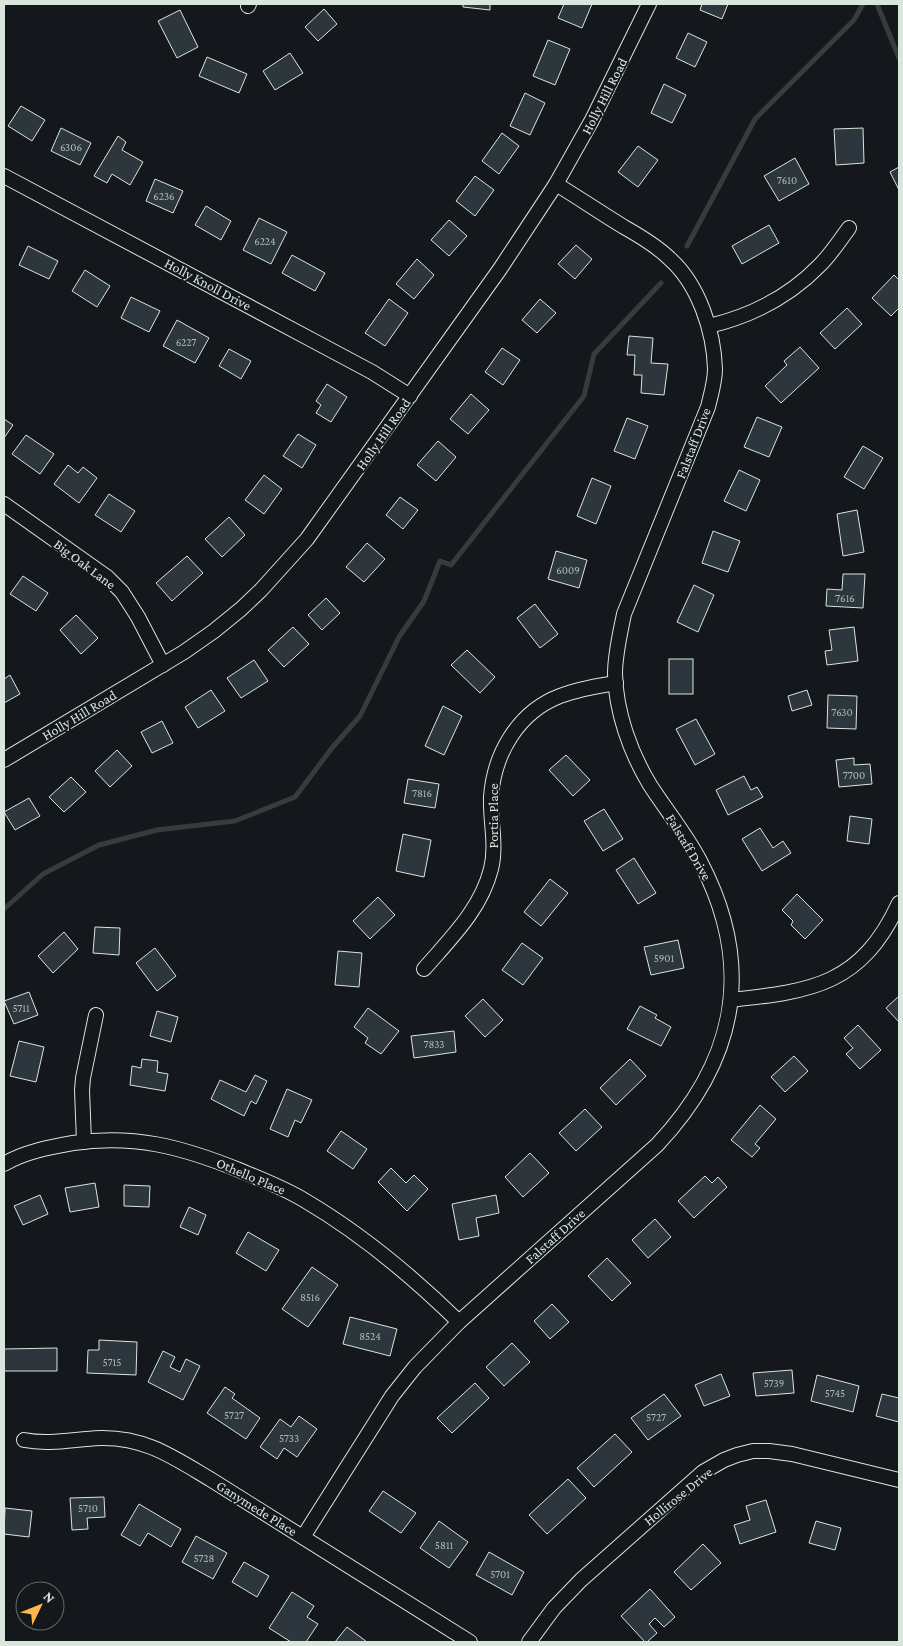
<svg xmlns="http://www.w3.org/2000/svg" width="903" height="1646" viewBox="0 0 903 1646" font-family="'Crimson Pro',serif">
	<style>
		.lines { fill: none; stroke-linecap: round; stroke-linejoin: round }
		.stream { stroke: #363b3e; stroke-width: 5 }
		.building { fill: #2c363c; stroke: #d8e6dc }
		.street-casing { stroke: #d8e6dc; stroke-width: 16 }
		.street { stroke: #14181c; stroke-width: 14 }
		.labels { text-anchor: middle; stroke-width: 4; stroke-linejoin: round; paint-order: stroke }
		.number-label { font-size: 11px; fill: #adbab4 }
		.street-label { font-size: 14px; fill: #d8e6dc; stroke: #14181c }
	</style>
	<rect width="100%" height="100%" fill="#14181c"/>
	<g class="lines">
		<g class="stream">
			<polyline points="877,4 899,58"/>
			<polyline points="687,246 755,119 854,20 863,4"/>
			<polyline points="4,909 43,874 99,845 157,830 235,821 295,797 332,748 360,716 399,637 424,601 440,561 451,565 584,396 594,354 661,283"/>
		</g>
	</g>
	<g class="building">
		<polygon points="463,4 490,4 490,10 463,7"/>
		<polygon points="564,4 592,4 582,28 558,18"/>
		<polygon points="702,4 728,4 722,19 700,10"/>
		<polygon points="324,9 337,24 318,41 305,27"/>
		<polygon points="180,10 198,47 177,58 158,21"/>
		<polygon points="688,33 707,42 695,67 676,58"/>
		<polygon points="548,40 570,49 555,85 533,76"/>
		<polygon points="290,53 303,73 275,90 263,71"/>
		<polygon points="207,57 247,74 239,93 199,76"/>
		<polygon points="664,84 686,95 672,123 651,113"/>
		<polygon points="525,93 545,103 530,135 510,126"/>
		<polygon points="21,106 45,120 32,141 8,126"/>
		<polygon points="61,128 91,143 80,165 51,151"/>
		<polygon points="863,128 864,163 836,165 834,129"/>
		<polygon points="502,133 519,146 499,174 482,161"/>
		<polygon points="118,136 126,142 122,150 143,162 130,185 112,174 107,183 94,176"/>
		<polygon points="638,146 658,160 638,187 618,172"/>
		<polygon points="795,158 809,184 779,201 764,176"/>
		<polygon points="899,167 899,190 890,172"/>
		<polygon points="475,176 494,190 475,216 456,201"/>
		<polygon points="155,179 183,191 173,213 146,201"/>
		<polygon points="206,206 231,221 221,240 195,225"/>
		<polygon points="259,218 287,232 271,264 243,250"/>
		<polygon points="449,220 467,236 449,256 431,240"/>
		<polygon points="769,225 779,243 742,264 732,246"/>
		<polygon points="576,245 592,259 575,279 558,264"/>
		<polygon points="28,246 58,261 49,279 19,265"/>
		<polygon points="292,255 325,273 315,291 282,273"/>
		<polygon points="417,259 434,275 414,299 396,284"/>
		<polygon points="85,270 110,286 97,307 72,291"/>
		<polygon points="894,275 899,280 899,308 891,316 872,298"/>
		<polygon points="131,297 160,311 149,332 121,318"/>
		<polygon points="389,299 408,313 385,346 365,333"/>
		<polygon points="540,299 556,313 537,333 522,320"/>
		<polygon points="847,308 862,324 835,349 820,333"/>
		<polygon points="177,320 209,338 195,363 163,346"/>
		<polygon points="629,336 653,338 651,363 668,364 664,395 641,393 642,375 634,375 635,355 627,355"/>
		<polygon points="800,347 819,368 781,403 765,386 787,365 784,361"/>
		<polygon points="502,348 520,360 503,385 485,372"/>
		<polygon points="229,349 251,361 241,379 219,366"/>
		<polygon points="327,384 347,397 331,422 316,413 321,405 316,401"/>
		<polygon points="471,394 489,410 468,434 450,419"/>
		<polygon points="757,417 782,427 769,457 744,447"/>
		<polygon points="627,418 648,426 635,459 614,451"/>
		<polygon points="4,419 13,425 4,438"/>
		<polygon points="298,434 316,445 302,468 283,456"/>
		<polygon points="26,435 54,454 40,474 12,454"/>
		<polygon points="438,441 456,457 436,481 417,465"/>
		<polygon points="863,446 883,458 864,489 844,477"/>
		<polygon points="68,465 78,473 83,467 97,478 79,503 54,484"/>
		<polygon points="739,470 760,480 746,511 724,501"/>
		<polygon points="264,475 282,489 264,514 245,500"/>
		<polygon points="592,478 611,486 596,524 577,516"/>
		<polygon points="109,494 135,511 121,532 95,515"/>
		<polygon points="400,497 418,510 403,529 386,515"/>
		<polygon points="857,510 864,552 843,556 837,514"/>
		<polygon points="229,517 245,535 222,557 205,539"/>
		<polygon points="713,531 740,541 728,572 702,563"/>
		<polygon points="367,543 385,559 364,582 346,567"/>
		<polygon points="556,551 587,560 579,588 548,579"/>
		<polygon points="187,556 203,573 172,601 156,583"/>
		<polygon points="843,574 865,574 863,608 826,606 827,589 842,590"/>
		<polygon points="23,576 48,593 36,611 10,594"/>
		<polygon points="694,585 714,595 698,632 677,622"/>
		<polygon points="326,598 340,613 322,630 308,615"/>
		<polygon points="535,604 558,634 540,648 517,618"/>
		<polygon points="76,615 98,638 81,654 60,630"/>
		<polygon points="293,627 309,644 284,667 268,650"/>
		<polygon points="854,627 858,661 827,665 825,651 832,650 829,630"/>
		<polygon points="467,650 495,677 480,693 451,665"/>
		<rect x="669" y="659" width="24" height="35"/>
		<polygon points="254,660 268,681 241,698 227,678"/>
		<polygon points="10,675 20,694 4,703 4,679"/>
		<polygon points="211,690 225,711 198,728 185,707"/>
		<polygon points="807,690 812,705 792,711 788,696"/>
		<polygon points="828,695 857,696 856,729 827,728"/>
		<polygon points="443,706 462,716 444,755 425,746"/>
		<polygon points="696,719 715,754 695,765 676,729"/>
		<polygon points="162,721 173,743 152,753 141,732"/>
		<polygon points="117,750 132,766 110,787 95,771"/>
		<polygon points="566,755 590,780 573,796 549,770"/>
		<polygon points="854,758 854,765 870,764 872,784 839,787 836,760"/>
		<polygon points="744,776 751,790 757,787 763,797 728,815 716,790"/>
		<polygon points="71,777 86,792 64,812 49,797"/>
		<polygon points="408,779 439,784 435,808 404,803"/>
		<polygon points="29,798 40,816 15,830 4,812"/>
		<polygon points="604,809 623,839 603,851 584,821"/>
		<polygon points="850,816 872,819 869,844 847,841"/>
		<polygon points="760,828 773,848 783,841 791,853 762,871 742,839"/>
		<polygon points="403,834 431,840 424,877 396,871"/>
		<polygon points="634,858 656,893 638,904 616,870"/>
		<polygon points="550,879 568,893 541,926 524,912"/>
		<polygon points="797,894 823,920 805,939 791,925 793,921 782,910"/>
		<polygon points="378,897 395,915 370,939 353,921"/>
		<polygon points="95,927 120,928 119,955 93,953"/>
		<polygon points="64,932 78,949 53,973 38,956"/>
		<polygon points="678,940 684,968 651,975 644,947"/>
		<polygon points="522,943 543,958 523,985 502,970"/>
		<polygon points="155,948 176,976 157,991 136,963"/>
		<polygon points="338,951 362,953 359,987 335,985"/>
		<polygon points="29,992 38,1015 14,1024 4,1001"/>
		<polygon points="899,996 899,1022 886,1008"/>
		<polygon points="483,999 503,1020 485,1037 465,1016"/>
		<polygon points="640,1006 657,1015 655,1018 671,1027 661,1046 627,1029"/>
		<polygon points="368,1008 399,1031 381,1054 365,1043 368,1038 354,1027"/>
		<polygon points="157,1011 178,1017 171,1042 150,1036"/>
		<polygon points="858,1025 881,1050 860,1069 846,1054 853,1048 844,1038"/>
		<polygon points="454,1031 456,1052 414,1058 411,1036"/>
		<polygon points="19,1041 44,1047 36,1082 10,1076"/>
		<polygon points="794,1056 808,1071 785,1092 771,1077"/>
		<polygon points="142,1059 158,1061 157,1072 168,1074 165,1091 130,1085 132,1066 141,1068"/>
		<polygon points="630,1059 646,1076 616,1105 600,1088"/>
		<polygon points="255,1075 267,1081 256,1104 251,1101 244,1116 211,1099 220,1080 246,1092"/>
		<polygon points="287,1089 312,1100 301,1123 295,1120 288,1137 270,1129"/>
		<polygon points="760,1105 776,1119 755,1144 760,1148 752,1157 731,1140"/>
		<polygon points="585,1109 602,1127 576,1151 559,1133"/>
		<polygon points="341,1131 367,1149 353,1169 327,1151"/>
		<polygon points="530,1153 549,1173 523,1197 505,1177"/>
		<polygon points="391,1168 406,1183 414,1175 428,1189 407,1211 378,1182"/>
		<polygon points="705,1176 712,1183 718,1177 727,1187 694,1218 678,1201"/>
		<polygon points="95,1183 99,1207 70,1212 65,1188"/>
		<polygon points="124,1185 150,1186 149,1207 124,1206"/>
		<polygon points="40,1195 48,1214 23,1225 14,1206"/>
		<polygon points="496,1195 499,1213 476,1218 479,1236 459,1240 452,1204"/>
		<polygon points="189,1207 206,1215 198,1235 180,1227"/>
		<polygon points="655,1219 671,1237 648,1258 632,1240"/>
		<polygon points="248,1232 279,1250 266,1271 236,1253"/>
		<polygon points="607,1258 631,1283 612,1301 588,1276"/>
		<polygon points="312,1267 338,1285 308,1327 282,1309"/>
		<polygon points="552,1304 569,1322 550,1339 534,1321"/>
		<polygon points="350,1317 397,1329 390,1356 343,1344"/>
		<polygon points="99,1340 137,1342 136,1375 87,1373 88,1350 99,1350"/>
		<polygon points="512,1343 530,1362 504,1386 486,1367"/>
		<polygon points="57,1348 57,1371 4,1371 4,1349"/>
		<polygon points="163,1351 175,1357 170,1367 180,1372 186,1359 200,1366 183,1400 148,1382"/>
		<polygon points="792,1370 794,1393 756,1396 753,1373"/>
		<polygon points="721,1374 730,1396 704,1406 695,1385"/>
		<polygon points="817,1375 859,1386 853,1412 811,1401"/>
		<polygon points="475,1383 489,1398 452,1433 437,1418"/>
		<polygon points="225,1387 235,1394 232,1398 260,1418 246,1439 207,1413"/>
		<polygon points="664,1394 681,1416 648,1440 631,1418"/>
		<polygon points="882,1394 899,1398 899,1422 876,1416"/>
		<polygon points="299,1416 317,1429 297,1457 284,1448 277,1459 260,1447 280,1419 291,1427"/>
		<polygon points="615,1434 632,1452 594,1487 577,1468"/>
		<polygon points="568,1479 586,1498 547,1534 529,1515"/>
		<polygon points="383,1491 416,1513 401,1533 369,1511"/>
		<polygon points="104,1497 105,1517 87,1518 88,1529 72,1530 70,1498"/>
		<polygon points="766,1500 776,1532 740,1544 734,1525 750,1520 746,1506"/>
		<polygon points="139,1504 181,1529 171,1547 148,1533 140,1546 121,1535"/>
		<polygon points="5,1508 32,1511 29,1537 4,1534"/>
		<polygon points="439,1521 468,1542 449,1568 420,1548"/>
		<polygon points="816,1521 841,1528 835,1550 809,1543"/>
		<polygon points="196,1536 227,1553 213,1579 182,1562"/>
		<polygon points="703,1544 721,1563 691,1590 674,1572"/>
		<polygon points="489,1552 524,1572 512,1595 476,1575"/>
		<polygon points="244,1562 269,1576 257,1597 232,1582"/>
		<polygon points="650,1589 675,1617 664,1627 655,1618 649,1624 657,1633 647,1642 645,1642 621,1616"/>
		<polygon points="292,1592 314,1606 307,1617 318,1624 306,1642 291,1642 269,1628"/>
		<polygon points="347,1627 367,1642 335,1642"/>
	</g>
	<g class="lines">
		<defs>
			<g id="street">
				<polyline points="248,6 249,4"/>
				<polyline points="4,176 312,340 372,372 410,396"/>
				<path d="M 709,326 C 751,316 790,296 820,265 C 831,254 840,240 849,228"/>
				<polyline points="4,504 107,577 122,592 138,617 163,665"/>
				<polyline points="4,760 184,652 214,631 241,609 261,590 307,539 500,269 556,184 592,120 649,4"/>
				<path d="M 424,969 C 451,938 481,909 491,869 C 497,845 490,821 491,797 C 494,754 518,712 560,696 C 578,689 597,686 616,683"/>
				<path d="M 731,1000 C 813,991 861,985 899,903"/>
				<polyline points="84,1142 82,1090 83,1078 96,1015"/>
				<path d="M 4,1164 C 24,1152 50,1147 73,1143 C 134,1134 182,1147 239,1170 C 261,1179 284,1188 304,1200 C 362,1234 412,1276 459,1322"/>
				<path d="M 24,1440 C 50,1445 74,1439 100,1438 C 145,1437 173,1457 210,1479 L 470,1642"/>
				<path d="M 303,1537 L 392,1396 L 415,1367 L 459,1322 L 657,1145 C 737,1060 755,966 700,861 C 686,834 666,810 650,785 C 630,752 616,712 615,674 C 615,654 620,634 624,614 L 708,407 C 711,394 715,382 715,369 C 714,332 699,285 670,259 C 657,246 640,236 624,227 C 601,213 579,198 556,184"/>
				<polyline points="529,1642 554,1608 581,1580 703,1472 724,1460 737,1455 753,1451 769,1451 792,1454 899,1480"/>
			</g>
		</defs>
		<use href="#street" class="street-casing"/>
		<use href="#street" class="street"/>
	</g>
	<g class="labels">
		<g class="number-label">
			<text x="71" y="151">6306</text>
			<text x="787" y="184">7610</text>
			<text x="164" y="200">6236</text>
			<text x="265" y="245">6224</text>
			<text x="186" y="346">6227</text>
			<text x="568" y="574">6009</text>
			<text x="845" y="602">7616</text>
			<text x="842" y="716">7630</text>
			<text x="854" y="779">7700</text>
			<text x="422" y="797">7816</text>
			<text x="664" y="962">5901</text>
			<text x="21" y="1012">5711</text>
			<text x="434" y="1048">7833</text>
			<text x="310" y="1301">8516</text>
			<text x="370" y="1340">8524</text>
			<text x="112" y="1366">5715</text>
			<text x="774" y="1387">5739</text>
			<text x="835" y="1397">5745</text>
			<text x="234" y="1419">5727</text>
			<text x="656" y="1421">5727</text>
			<text x="289" y="1442">5733</text>
			<text x="88" y="1512">5710</text>
			<text x="444" y="1549">5811</text>
			<text x="204" y="1562">5728</text>
			<text x="500" y="1578">5701</text>
		</g>
		<g class="street-label">
			<text transform="translate(604 96) rotate(-63)" y="5">Holly Hill Road</text>
			<text transform="translate(208 284) rotate(28)" y="5">Holly Knoll Drive</text>
			<text transform="translate(383 434) rotate(-55)" y="5">Holly Hill Road</text>
			<text transform="translate(693 443) rotate(-69)" y="5">Falstaff Drive</text>
			<text transform="translate(85 564) rotate(37)" y="5">Big Oak Lane</text>
			<text transform="translate(79 715) rotate(-31)" y="5">Holly Hill Road</text>
			<text transform="translate(493 816) rotate(-90)" y="5">Portia Place</text>
			<text transform="translate(689 847) rotate(59)" y="5">Falstaff Drive</text>
			<text transform="translate(251 1176) rotate(23)" y="5">Othello Place</text>
			<text transform="translate(555 1236) rotate(-42)" y="5">Falstaff Drive</text>
			<text transform="translate(678 1496) rotate(-39)" y="5">Hollirose Drive</text>
			<text transform="translate(257 1508) rotate(32)" y="5">Ganymede Place</text>
		</g>
	</g>
	<rect width="903" height="1646" fill="none" stroke="#d8e6dc" stroke-width="10"/>
	<g transform="translate(40 1606) rotate(47)"><circle r="24" fill="#14181c" stroke="#626a69"/>
	<path d="M0-4L9 19L0 12L-9 19Z" fill="#ffb74d"/>
	<text y="-8" font-size="14" font-weight="bold" text-anchor="middle" fill="#d8e6dc">N</text>
	</g>
</svg>
